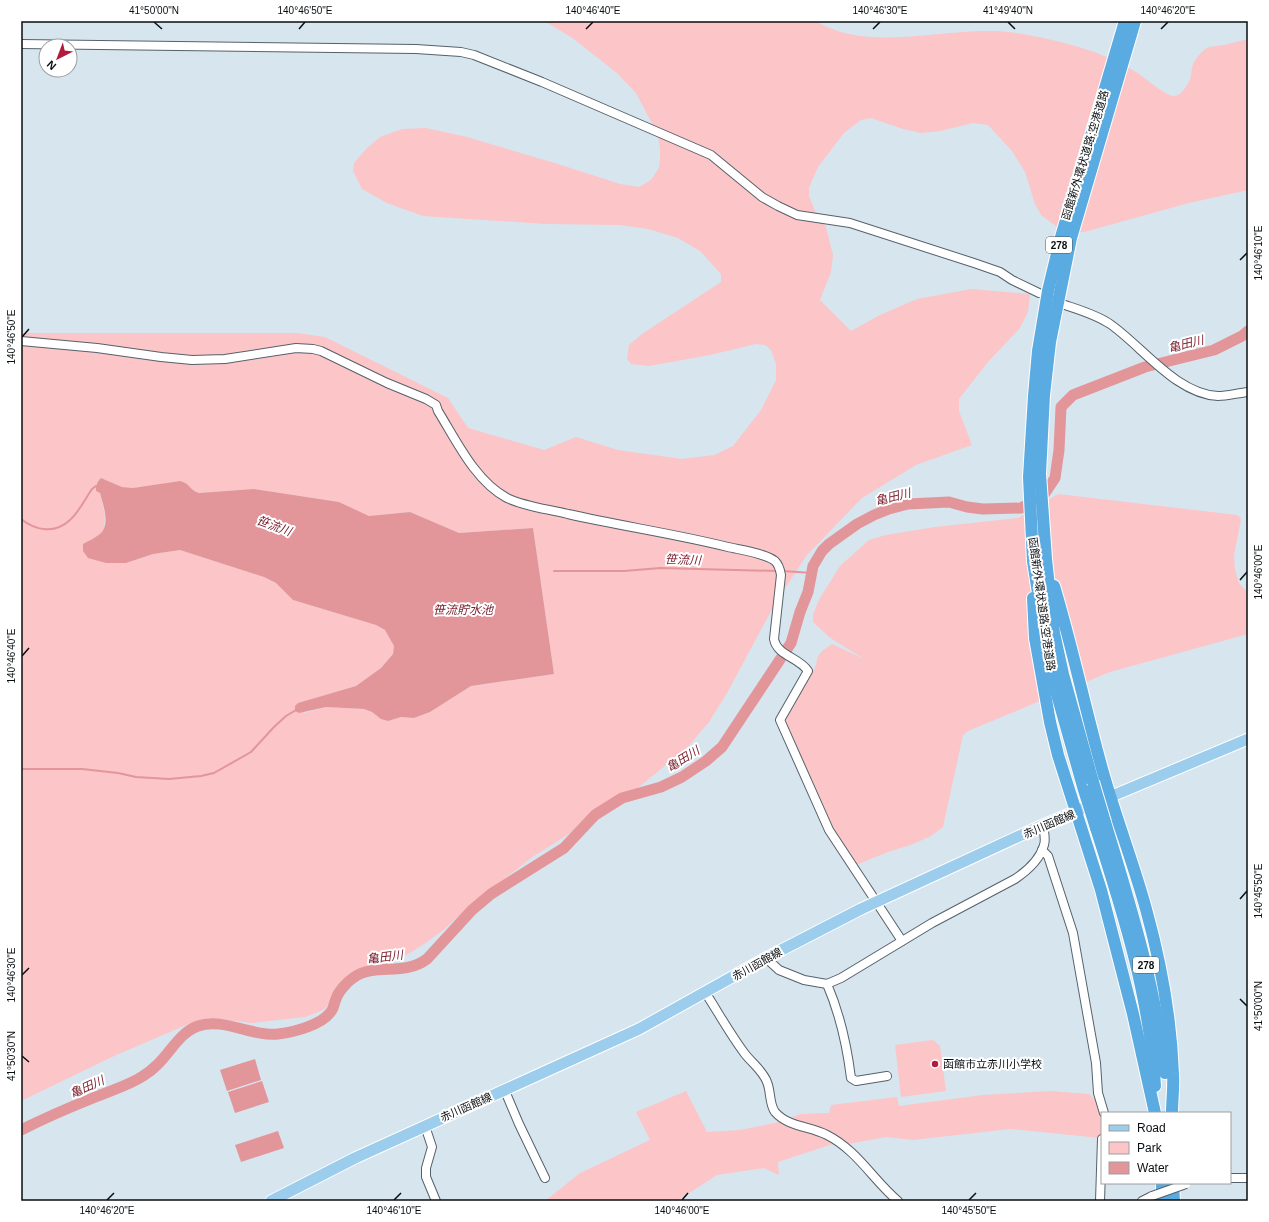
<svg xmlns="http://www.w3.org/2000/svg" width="1269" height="1222" viewBox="0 0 1269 1222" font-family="Arial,'Noto Sans JP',sans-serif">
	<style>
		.green { fill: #fcc5c7; fill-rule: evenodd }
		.water { fill: #e2969a }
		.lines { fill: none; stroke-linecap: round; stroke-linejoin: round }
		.stream { stroke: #e2969a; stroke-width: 2 }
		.river { stroke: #e2969a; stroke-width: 11 }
		.minor-casing { stroke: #55616a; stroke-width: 10 }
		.major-casing { stroke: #fff; stroke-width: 13 }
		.highway-casing { stroke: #fff; stroke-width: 14 }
		.minor { stroke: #fff; stroke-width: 8 }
		.major { stroke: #9ccded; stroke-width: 11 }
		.highway { stroke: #5aabe1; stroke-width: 12 }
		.minor-bridge-casing { stroke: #55616a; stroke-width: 10; stroke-linecap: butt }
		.highway-bridge-casing { stroke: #fff; stroke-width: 14; stroke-linecap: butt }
		.minor-bridge { stroke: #fff; stroke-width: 8 }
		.highway-bridge { stroke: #5aabe1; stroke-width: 12 }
		.ticks { fill: none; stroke: #090e11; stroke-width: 1.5 }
		.poi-dot { fill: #af1c3d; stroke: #fff; stroke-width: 1.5 }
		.labels { text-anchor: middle; stroke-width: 4; stroke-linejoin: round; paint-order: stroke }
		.shield { fill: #fff; stroke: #535658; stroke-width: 1 }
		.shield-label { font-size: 10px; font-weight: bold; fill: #090e11 }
		.street-label { font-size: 11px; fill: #090e11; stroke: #fff }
		.poi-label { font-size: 11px; fill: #090e11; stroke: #fff; text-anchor: start }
		.water-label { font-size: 12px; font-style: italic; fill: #7d2432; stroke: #fff }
		.neatline { fill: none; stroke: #090e11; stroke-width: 1.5 }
		.ticks-label { font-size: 10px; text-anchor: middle; fill: #090e11 }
	</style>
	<rect width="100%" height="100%" fill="#d7e5ef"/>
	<g class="green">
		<path d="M 544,21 L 816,21 C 873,56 953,23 1016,33 C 1058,40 1100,50 1136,72 C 1145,78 1166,96 1174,96 C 1181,96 1188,85 1190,79 C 1192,74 1191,69 1193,64 C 1195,59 1202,51 1207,48 C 1211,46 1219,46 1224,45 C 1232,43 1240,41 1248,39 L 1248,190 L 1189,203 L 1084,232 L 1070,232 L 1060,229 L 1041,215 L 1035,204 L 1025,172 L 1012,151 L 988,125 L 973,123 L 940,131 L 921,133 L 903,129 L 871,118 L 861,120 L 844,133 L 818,167 L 809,188 L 809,196 L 815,211 L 822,219 L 826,227 L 833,255 L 831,272 L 820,300 L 851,331 L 880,315 L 917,299 L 971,289 L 1030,294 L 1028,312 L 1020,328 L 988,362 L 959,399 L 959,411 L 972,445 L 916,465 L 862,498 L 807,555 L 776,602 L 727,693 L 709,722 L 687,748 L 624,799 L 531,858 L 484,895 L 442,931 L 424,944 L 408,954 L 371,967 L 357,977 L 323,1010 L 305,1017 L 251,1023 L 220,1019 L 191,1023 L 114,1056 L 21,1101 L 21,333 L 297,333 L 325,337 L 448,398 L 468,428 L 544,450 L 576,437 L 618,450 L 682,459 L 714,455 L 733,446 L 761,410 L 776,380 L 776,364 L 771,350 L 765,345 L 756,344 L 710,355 L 649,366 L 631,364 L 627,359 L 629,345 L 642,334 L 721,282 L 721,274 L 700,251 L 678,238 L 648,229 L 620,225 L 545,224 L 423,216 L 387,203 L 362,189 L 353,171 L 354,163 L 366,149 L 380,137 L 402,129 L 426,128 L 467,137 L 558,164 L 620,184 L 639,187 L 651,180 L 659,168 L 660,158 L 660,147 L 657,133 L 636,93 L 617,73 L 571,37 ZM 101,478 L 122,487 L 134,488 L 180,481 C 190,483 188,489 199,493 L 254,489 L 339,502 L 369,516 L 410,512 L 459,533 L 533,528 L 554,674 L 471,686 L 430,712 L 414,718 L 401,717 L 388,721 L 381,719 L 372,712 L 364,709 L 326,707 L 304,713 L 299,703 L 356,686 L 381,668 L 393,654 L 394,646 L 385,630 L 376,625 L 293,600 L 276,583 L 264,577 L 180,550 L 153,554 L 126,563 L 83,544 L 101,534 L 104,528 L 105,515 L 100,493 Z"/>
		<polygon points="1058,494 1237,515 1241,519 1234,556 1235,570 1239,583 1248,593 1248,634 1110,672 968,731 963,735 943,827 931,836 913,844 888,852 856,865 833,829 784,718 815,668 818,656 822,651 832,644 864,659 829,637 813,622 813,614 820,598 840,566 869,540 886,535 935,527 1018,518"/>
		<polygon points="933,1040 940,1046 946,1091 901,1097 895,1045"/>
		<polygon points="686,1091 707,1132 740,1130 775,1123 801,1114 829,1113 831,1105 897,1097 899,1106 983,1095 1050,1091 1089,1094 1108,1113 1102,1113 1102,1135 1100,1138 1010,1129 913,1140 886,1137 848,1144 845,1140 778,1162 779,1175 764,1168 717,1175 677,1201 545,1201 580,1173 650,1140 636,1112"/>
	</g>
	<g class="water">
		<path d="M 101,478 L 122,487 L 133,488 L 180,481 C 190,483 188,489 199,493 L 254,489 L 339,502 L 369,516 L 410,512 L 459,533 L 533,528 L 554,674 L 471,686 L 430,712 L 414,718 L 401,717 L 388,721 L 381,719 L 372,712 L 364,709 L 326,707 L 299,713 L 295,711 L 295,706 L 298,703 L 356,686 L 381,668 L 393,654 L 394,646 L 385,630 L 376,625 L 293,600 L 276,583 L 264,577 L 180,550 L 153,554 L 126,563 L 106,563 L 88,558 L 83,551 L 83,544 C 88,541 95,538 100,534 C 111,524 103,505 100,493 L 96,491 C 96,485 97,482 101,478 Z"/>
		<polygon points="255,1059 261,1080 227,1091 220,1070"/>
		<polygon points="262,1081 269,1102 235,1113 228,1092"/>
		<polygon points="278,1131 284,1148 241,1162 235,1145"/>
	</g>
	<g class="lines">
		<g class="stream">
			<path d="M 21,519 C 36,531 55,534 70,520 C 79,512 85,499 92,489 L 96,486 L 97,487"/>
			<polyline points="554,571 624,571 660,568 778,571"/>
			<polyline points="783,571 812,573"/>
			<polyline points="21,769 82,769 118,773 136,777 169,779 201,776 214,773 251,752 274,727 286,716 296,710"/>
		</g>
		<path class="river" d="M 21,1130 C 45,1118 68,1108 93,1098 C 109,1091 128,1086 143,1076 C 148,1073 153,1069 157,1065 C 171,1052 179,1033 198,1026 C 223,1017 252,1037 278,1034 C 294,1032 323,1025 332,1010 C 334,1007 334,1003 336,999 C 338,992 347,982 353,978 C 375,962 403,977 427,959 L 472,910 L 491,894 L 564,848 L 595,815 L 622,798 L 661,787 L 682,777 L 706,761 L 722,747 L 791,643 L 800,612 L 808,592 L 813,566 L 822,551 L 829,544 L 857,524 L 874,515 L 889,509 L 908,504 L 949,502 L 967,507 L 983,509 L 1021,508 L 1033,502 L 1045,493 L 1055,478 L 1059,450 L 1061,407 L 1073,395 L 1145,367 L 1214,350 L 1242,336 L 1248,331"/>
		<defs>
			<g id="minor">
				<polyline points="21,44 416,49 461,52 474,55 542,82 711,155 762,197 778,206 797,215 850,223 974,263 1000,272 1012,280 1039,293"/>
				<path d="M 1065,305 C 1080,310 1097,315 1110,324 C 1142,346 1176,394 1218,396 C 1227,396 1238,393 1248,392"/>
				<path d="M 21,341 L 97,348 L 161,357 L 192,360 L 225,359 L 296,348 L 313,349 L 321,351 L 387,383 L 426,399 L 436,405 L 438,411 C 456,440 475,481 507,498 C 526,507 548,509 568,514 C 621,526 676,534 728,547 C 741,550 764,553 775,561 C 779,565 780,569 781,575 L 774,639 C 777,656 799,657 808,671 L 780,720 L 829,830 L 902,941"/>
				<polyline points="1042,850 1048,856 1073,933 1096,1063 1098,1093 1104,1113"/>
				<path d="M 766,958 L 779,970 L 804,980 L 827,984 L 841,978 L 932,923 L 1015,879 C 1027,871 1040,859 1044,845 C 1046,839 1044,832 1043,825"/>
				<path d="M 827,984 C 840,1014 847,1046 851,1078 L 856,1081 L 887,1076"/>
				<path d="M 705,992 C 718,1012 730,1034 745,1054 C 752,1063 763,1071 767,1082 C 771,1091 769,1104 775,1112 C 788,1127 810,1126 827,1135 C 857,1150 874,1181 898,1201"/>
				<polyline points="505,1091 519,1124 545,1178"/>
				<polyline points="425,1126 432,1147 426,1168 426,1177 436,1201"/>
				<polyline points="1230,1178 1248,1178"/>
				<polyline points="1100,1201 1102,1139"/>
				<polyline points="1142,1201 1152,1196"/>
			</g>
			<polyline id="major" points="271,1201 355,1158 639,1029 766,958 861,909 1043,825 1248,739"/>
			<g id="highway">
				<path d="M 1054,586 C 1073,649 1086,713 1104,776 C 1117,821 1134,865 1146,909 C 1161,963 1171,1018 1173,1074 C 1174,1087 1172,1100 1172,1113"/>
				<polyline points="1033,598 1035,638 1050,722 1058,755 1101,890 1133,1014 1155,1113"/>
				<polyline points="1093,782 1063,674 1054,633 1046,559 1040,474 1044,395 1050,342 1071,238 1135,21"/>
				<polyline points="1084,790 1053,680 1046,644 1033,561 1029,477 1034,396 1038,351 1048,291 1061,237 1125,21"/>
				<path d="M 1105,822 C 1130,905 1156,987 1165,1073"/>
				<path d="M 1096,828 C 1123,912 1150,997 1155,1086"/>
				<polyline points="1162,1183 1162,1201"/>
				<polyline points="1173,1183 1174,1201"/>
			</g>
		</defs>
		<use href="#minor" class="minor-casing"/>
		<use href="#major" class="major-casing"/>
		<use href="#highway" class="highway-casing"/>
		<use href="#minor" class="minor"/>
		<use href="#major" class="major"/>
		<use href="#highway" class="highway"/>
		<defs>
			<polyline id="minor-bridge" points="1152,1196 1186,1184"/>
			<g id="highway-bridge">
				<polyline points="1093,782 1105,822"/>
				<polyline points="1084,790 1096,828"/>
			</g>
		</defs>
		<use href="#minor-bridge" class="minor-bridge-casing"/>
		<use href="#highway-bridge" class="highway-bridge-casing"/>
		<use href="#minor-bridge" class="minor-bridge"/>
		<use href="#highway-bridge" class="highway-bridge"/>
	</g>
	<path class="ticks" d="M 154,22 L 162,29M 1008,22 L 1015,29M 299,29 L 305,22M 586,29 L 593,22M 873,29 L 880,22M 1161,29 L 1168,22M 1240,260 L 1247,253M 22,337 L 29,329M 1240,580 L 1247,572M 22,656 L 29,648M 1240,899 L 1247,891M 22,975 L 29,968M 1240,999 L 1247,1006M 22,1056 L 29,1062M 107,1200 L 114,1193M 394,1200 L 401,1193M 682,1200 L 688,1193M 969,1200 L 976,1193"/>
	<circle class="poi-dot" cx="935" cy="1064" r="4"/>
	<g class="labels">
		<g class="shield">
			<rect x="1046" y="237" width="26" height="16" rx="3"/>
			<rect x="1133" y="957" width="26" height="16" rx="3"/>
		</g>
		<g class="shield-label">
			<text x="1059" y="249">278</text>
			<text x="1146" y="969">278</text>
		</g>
		<g class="street-label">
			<text transform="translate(1085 155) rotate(-73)" y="4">函館新外環状道路;空港道路</text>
			<text transform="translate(1042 604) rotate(82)" y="4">函館新外環状道路;空港道路</text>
			<text transform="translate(1049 824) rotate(-23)" y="4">赤川函館線</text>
			<text transform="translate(757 964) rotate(-29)" y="4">赤川函館線</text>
			<text transform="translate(466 1107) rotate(-24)" y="4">赤川函館線</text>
		</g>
		<g class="poi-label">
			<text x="943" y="1068">函館市立赤川小学校</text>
		</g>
		<g class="water-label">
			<text transform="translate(1186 344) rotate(-14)" y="4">亀田川</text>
			<text transform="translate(893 497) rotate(-14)" y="4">亀田川</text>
			<text transform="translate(274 526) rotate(20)" y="4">笹流川</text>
			<text transform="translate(683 560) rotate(2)" y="4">笹流川</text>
			<text x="463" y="614">笹流貯水池</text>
			<text transform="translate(683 759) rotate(-32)" y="4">亀田川</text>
			<text transform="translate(385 957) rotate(-7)" y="4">亀田川</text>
			<text transform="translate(87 1087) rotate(-24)" y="4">亀田川</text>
		</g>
	</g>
	<rect width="1269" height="1222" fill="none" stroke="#ffffff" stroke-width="44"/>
	<rect x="1101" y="1112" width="130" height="72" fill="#ffffff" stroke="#9d9fa0"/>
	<rect x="1109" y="1125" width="20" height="6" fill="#9ccded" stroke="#9d9fa0"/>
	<text x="1137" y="1132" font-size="12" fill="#090e11">Road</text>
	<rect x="1109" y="1142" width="20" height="12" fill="#fcc5c7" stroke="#9d9fa0"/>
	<text x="1137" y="1152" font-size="12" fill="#090e11">Park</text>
	<rect x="1109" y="1162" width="20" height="12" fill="#e2969a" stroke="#9d9fa0"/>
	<text x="1137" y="1172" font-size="12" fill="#090e11">Water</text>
	<g transform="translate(58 58) rotate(222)"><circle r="19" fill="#ffffff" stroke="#9d9fa0"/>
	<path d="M0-3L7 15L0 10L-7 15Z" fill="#af1c3d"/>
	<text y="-6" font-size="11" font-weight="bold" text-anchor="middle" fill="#090e11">N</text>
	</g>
	<rect x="22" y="22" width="1225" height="1178" class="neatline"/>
	<g class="ticks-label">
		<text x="154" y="14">41°50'00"N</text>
		<text x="305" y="14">140°46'50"E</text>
		<text x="593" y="14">140°46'40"E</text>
		<text x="880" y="14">140°46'30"E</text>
		<text x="1008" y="14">41°49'40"N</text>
		<text x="1168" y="14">140°46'20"E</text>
		<text transform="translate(1258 253) rotate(-90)" y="4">140°46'10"E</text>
		<text transform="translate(11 337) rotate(-90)" y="4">140°46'50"E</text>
		<text transform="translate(1258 572) rotate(-90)" y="4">140°46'00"E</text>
		<text transform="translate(11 656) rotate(-90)" y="4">140°46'40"E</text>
		<text transform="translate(1258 891) rotate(-90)" y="4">140°45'50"E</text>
		<text transform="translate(11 975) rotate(-90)" y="4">140°46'30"E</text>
		<text transform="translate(1258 1006) rotate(-90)" y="4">41°50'00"N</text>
		<text transform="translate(11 1056) rotate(-90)" y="4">41°50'30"N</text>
		<text x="107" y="1214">140°46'20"E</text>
		<text x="394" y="1214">140°46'10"E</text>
		<text x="682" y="1214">140°46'00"E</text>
		<text x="969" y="1214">140°45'50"E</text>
	</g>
</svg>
